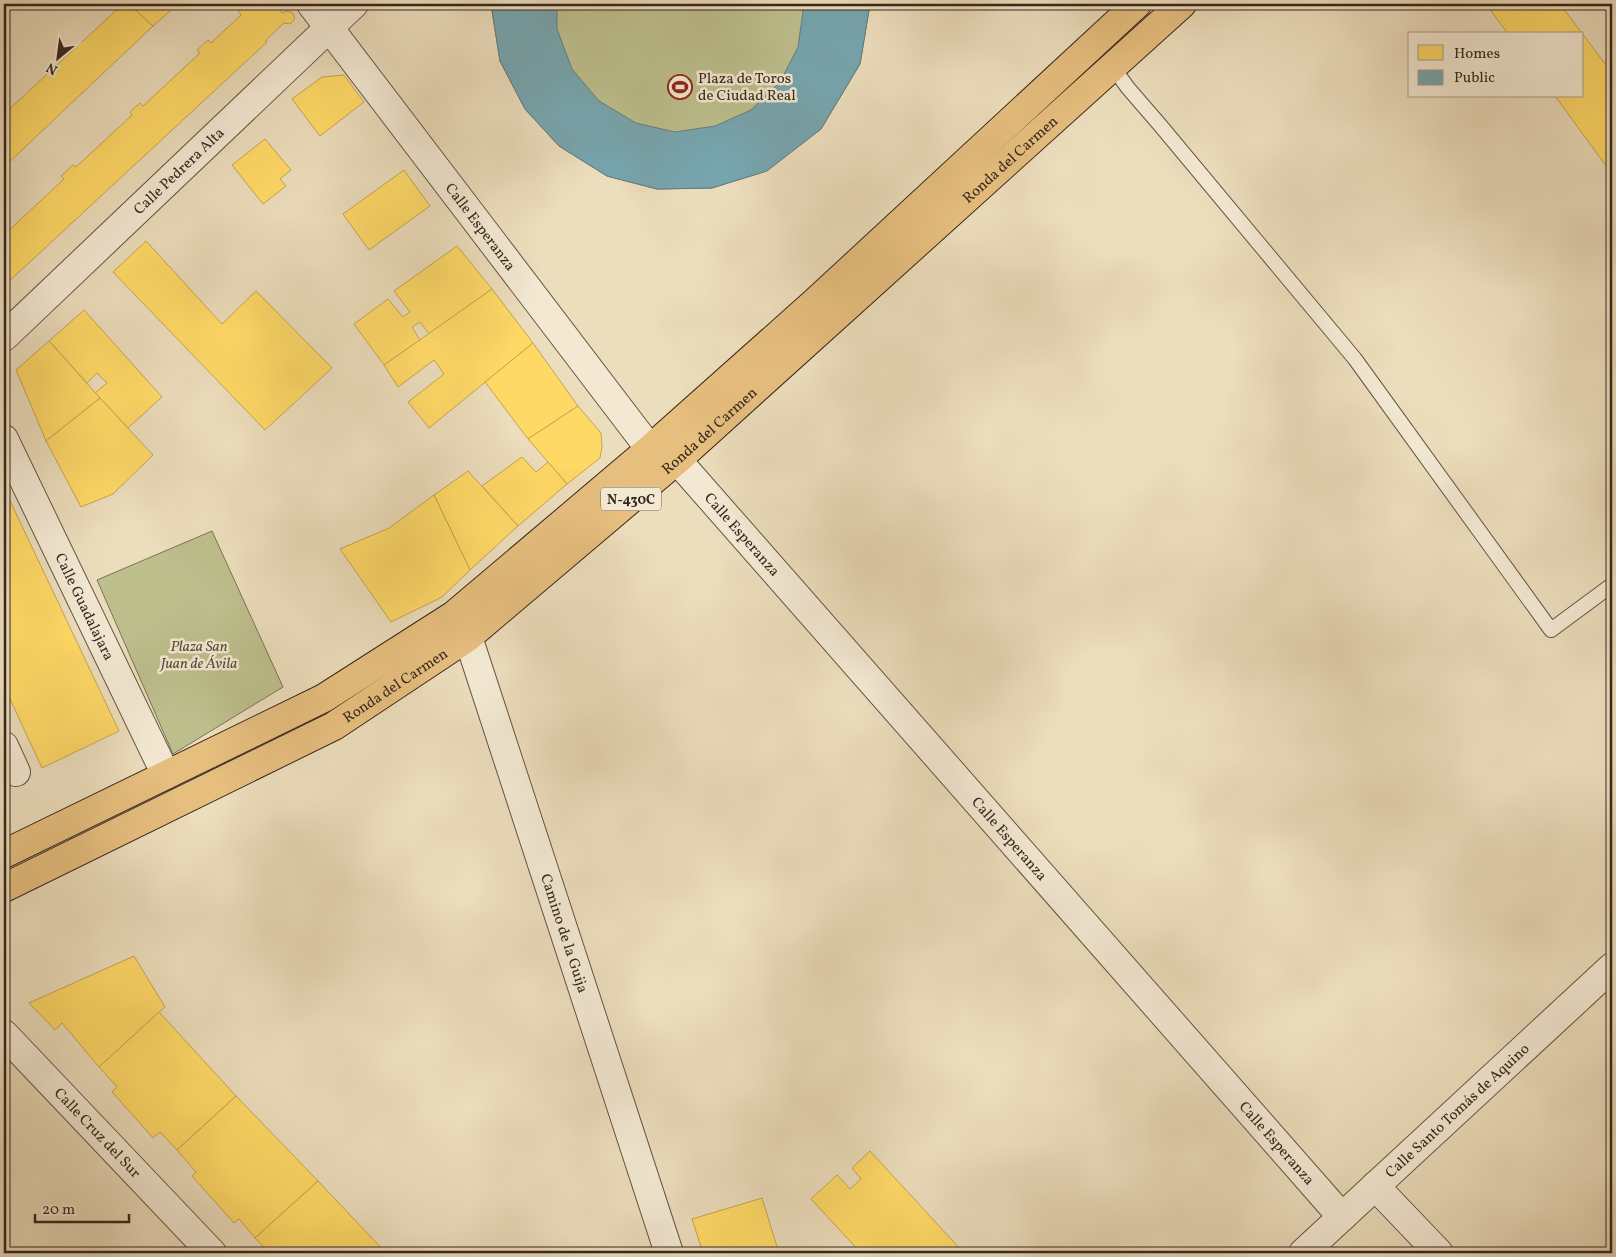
<svg xmlns="http://www.w3.org/2000/svg" width="1616" height="1257" viewBox="0 0 1616 1257" font-family="Vollkorn,serif">
	<style>
		.green { fill: #bdbf8d; stroke: #7a7355 }
		.homes { fill: #ffd966; stroke: #c3a450 }
		.public { fill: #76a5af; stroke: #637f83 }
		.lines { fill: none; stroke-linecap: round; stroke-linejoin: round }
		.lane-casing { stroke: #645445; stroke-width: 16 }
		.street-casing { stroke: #645445; stroke-width: 30 }
		.highway-casing { stroke: #36271d; stroke-width: 30 }
		.lane { stroke: #f3e9d3; stroke-width: 14 }
		.street { stroke: #f3e9d3; stroke-width: 28 }
		.highway { stroke: #e6be7e; stroke-width: 28 }
		.labels { text-anchor: middle; stroke-width: 5; stroke-linejoin: round; paint-order: stroke }
		.shield { fill: #f3e9d3; stroke: #6f6154; stroke-width: 1 }
		.shield-label { font-size: 14px; font-weight: bold; fill: #36271d }
		.poi-label { font-size: 15px; fill: #36271d; stroke: #f3e9d3; text-anchor: start }
		.street-label { font-size: 15px; fill: #36271d; stroke: #f3e9d3 }
		.park-label { font-size: 15px; font-style: italic; fill: #584d39; stroke: #f3e9d3 }
	</style>
	<rect width="100%" height="100%" fill="#ecddbc"/>
	<filter id="stains"><feTurbulence type="fractalNoise" baseFrequency=".004" numOctaves="4"/><feColorMatrix values="0 0 0 0 .2 0 0 0 0 .09 0 0 0 0 .02 0 0 0 .5 -.17"/></filter>
	<radialGradient id="worn" r=".72"><stop offset=".6" stop-color="#630" stop-opacity="0"/><stop offset="1" stop-color="#630" stop-opacity=".3"/></radialGradient>
	<g class="green">
		<polygon points="491,4 870,4 860,64 821,129 766,171 712,188 657,189 607,176 559,146 525,109 500,61"/>
		<polygon points="212,531 283,687 173,754 97,580"/>
	</g>
	<g class="homes">
		<polygon points="123,4 129,4 153,26 4,167 4,114"/>
		<polygon points="129,4 178,4 153,26"/>
		<polygon points="233,4 275,4 282,13 287,11 293,13 295,19 290,24 284,23 265,41 267,42 4,286 4,231 6,233 64,179 61,176 73,165 76,167 132,115 130,112 140,103 143,106 200,53 197,50 208,40 211,43 241,15"/>
		<polygon points="1486,4 1560,4 1612,73 1612,174 1555,96 1582,96 1582,34 1508,34"/>
		<polygon points="344,75 364,102 320,136 292,99 322,77"/>
		<polygon points="265,139 291,170 280,179 286,186 263,204 232,165"/>
		<polygon points="404,170 430,206 369,250 343,214"/>
		<polygon points="146,241 222,324 256,291 332,368 265,430 113,272"/>
		<polygon points="457,246 492,289 429,334 420,322 412,327 420,340 384,365 354,324 388,299 403,317 410,312 394,291"/>
		<polygon points="492,289 533,343 429,428 408,402 444,374 434,360 398,387 384,365"/>
		<polygon points="84,310 162,397 128,428 95,393 107,383 97,373 87,383 49,341"/>
		<polygon points="49,341 100,398 46,441 16,370"/>
		<polygon points="533,343 578,406 528,439 485,382"/>
		<polygon points="100,398 153,455 113,494 81,507 46,441"/>
		<polygon points="578,406 601,433 602,447 600,458 567,484 528,439"/>
		<polygon points="522,457 536,472 548,462 567,484 518,526 482,486"/>
		<polygon points="468,471 518,526 470,570 434,495"/>
		<polygon points="4,488 119,731 42,768 4,686"/>
		<polygon points="434,495 470,570 442,597 391,622 340,549 389,528"/>
		<polygon points="134,956 165,1007 99,1067 62,1023 55,1030 29,1003"/>
		<polygon points="159,1012 236,1096 177,1150 160,1132 153,1138 112,1092 117,1087 99,1067"/>
		<polygon points="236,1096 318,1181 255,1238 239,1219 234,1223 192,1176 196,1172 177,1150"/>
		<polygon points="870,1151 964,1253 861,1253 811,1199 837,1175 850,1189 861,1179 852,1168"/>
		<polygon points="318,1181 386,1253 269,1253 255,1238"/>
		<polygon points="762,1198 779,1253 703,1253 692,1219"/>
	</g>
	<polygon class="public" points="491,4 557,4 557,29 572,69 599,101 636,123 675,132 715,126 751,110 780,82 798,47 804,4 870,4 860,64 821,129 767,171 712,188 657,189 607,176 559,146 525,109 500,61"/>
	<g class="lines">
		<defs>
			<polyline id="lane" points="1112,66 1128,88 1160,125 1355,359 1551,630 1612,585"/>
			<g id="street">
				<path id="s1" d="M 311,4 L 650,449"/>
				<path id="s2" d="M 4,337 L 354,4"/>
				<path id="s3" d="M 4,439 L 166,775"/>
				<path id="s4" d="M 677,460 L 1342,1217"/>
				<path id="s5" d="M 456,618 L 468,637 L 669,1253"/>
				<polyline points="4,746 16,772"/>
				<path id="s6" d="M 4,1034 L 212,1253"/>
				<polyline points="1375,1186 1439,1253"/>
				<path id="s7" d="M 1303,1253 L 1612,967"/>
			</g>
			<g id="highway">
				<polyline points="4,854 324,698 454,615 650,449 815,302 1137,4"/>
				<path id="s8" d="M 4,888 L 334,726 L 468,637 L 677,460 L 1182,4"/>
			</g>
		</defs>
		<use href="#lane" class="lane-casing"/>
		<use href="#street" class="street-casing"/>
		<use href="#highway" class="highway-casing"/>
		<use href="#lane" class="lane"/>
		<use href="#street" class="street"/>
		<use href="#highway" class="highway"/>
	</g>
	<defs>
		<symbol id="stadium-ring" viewBox="-11 -11 22 22"><circle r="9.5" fill="#f3e9d3" stroke="#8f2418" stroke-width="1.5"/><path d="M0-5a6.5 5 0 1 0 0 10a6.5 5 0 1 0 0-10ZM-3.5-1.8h7v3.6h-7Z" fill="#8f2418"/></symbol>
	</defs>
	<g fill-rule="evenodd">
		<use href="#stadium-ring" x="666" y="73" width="28" height="28"/>
	</g>
	<g class="labels">
		<rect class="shield" x="601" y="487.5" width="60" height="23" rx="4"/>
		<g class="shield-label">
			<text x="631" y="504">N-430C</text>
		</g>
		<g class="poi-label">
			<text x="698" y="83">Plaza de Toros<tspan x="698" dy="17">de Ciudad Real</tspan></text>
		</g>
		<g class="street-label">
			<text dy="5" stroke="none"><textPath href="#s8" startOffset="1251">Ronda del Carmen</textPath></text>
			<text dy="5" stroke="none"><textPath href="#s2" startOffset="241">Calle Pedrera Alta</textPath></text>
			<text dy="5" stroke="none"><textPath href="#s1" startOffset="280">Calle Esperanza</textPath></text>
			<text dy="5" stroke="none"><textPath href="#s8" startOffset="846">Ronda del Carmen</textPath></text>
			<text dy="5" stroke="none"><textPath href="#s4" startOffset="99">Calle Esperanza</textPath></text>
			<text dy="5" stroke="none"><textPath href="#s3" startOffset="186">Calle Guadalajara</textPath></text>
			<text dy="5" stroke="none"><textPath href="#s8" startOffset="441">Ronda del Carmen</textPath></text>
			<text dy="5" stroke="none"><textPath href="#s4" startOffset="504">Calle Esperanza</textPath></text>
			<text dy="5" stroke="none"><textPath href="#s5" startOffset="334">Camino de la Guija</textPath></text>
			<text dy="5" stroke="none"><textPath href="#s7" startOffset="210">Calle Santo Tomás de Aquino</textPath></text>
			<text dy="5" stroke="none"><textPath href="#s6" startOffset="136">Calle Cruz del Sur</textPath></text>
			<text dy="5" stroke="none"><textPath href="#s4" startOffset="909">Calle Esperanza</textPath></text>
		</g>
		<g class="park-label">
			<text x="199" y="651">Plaza San<tspan x="199" dy="17">Juan de Ávila</tspan></text>
		</g>
	</g>
	<rect width="1616" height="1257" fill="none" stroke="#ecddbc" stroke-width="20"/>
	<rect x="5" y="5" width="1606" height="1247" fill="none" stroke="#36271d" stroke-width="2.5"/>
	<rect x="10" y="10" width="1596" height="1237" fill="none" stroke="#36271d"/>
	<rect x="1408" y="32" width="175" height="65" fill="#f3e9d3" stroke="#a79b8a"/>
	<rect x="1418" y="45" width="25" height="15" fill="#ffd966" stroke="#a79b8a"/>
	<text x="1454" y="58" font-size="15" fill="#36271d">Homes</text>
	<rect x="1418" y="70" width="25" height="15" fill="#76a5af" stroke="#a79b8a"/>
	<text x="1454" y="82" font-size="15" fill="#36271d">Public</text>
	<g transform="translate(58 58) rotate(209)" stroke="#f3e9d3" stroke-width="4" paint-order="stroke">
	<path d="M0-4L9 19L0 12L-9 19Z" fill="#36271d"/>
	<text y="-8" font-size="14" font-weight="bold" text-anchor="middle" fill="#36271d">N</text>
	</g>
	<path d="M35 1214v8h94v-8" fill="none" stroke="#36271d" stroke-width="2.5"/>
	<text x="42" y="1214" font-size="15" fill="#36271d" stroke="#f3e9d3" stroke-width="4" paint-order="stroke">20 m</text>
	<rect width="100%" height="100%" filter="url(#stains)"/>
	<rect width="100%" height="100%" fill="url(#worn)"/>
</svg>
